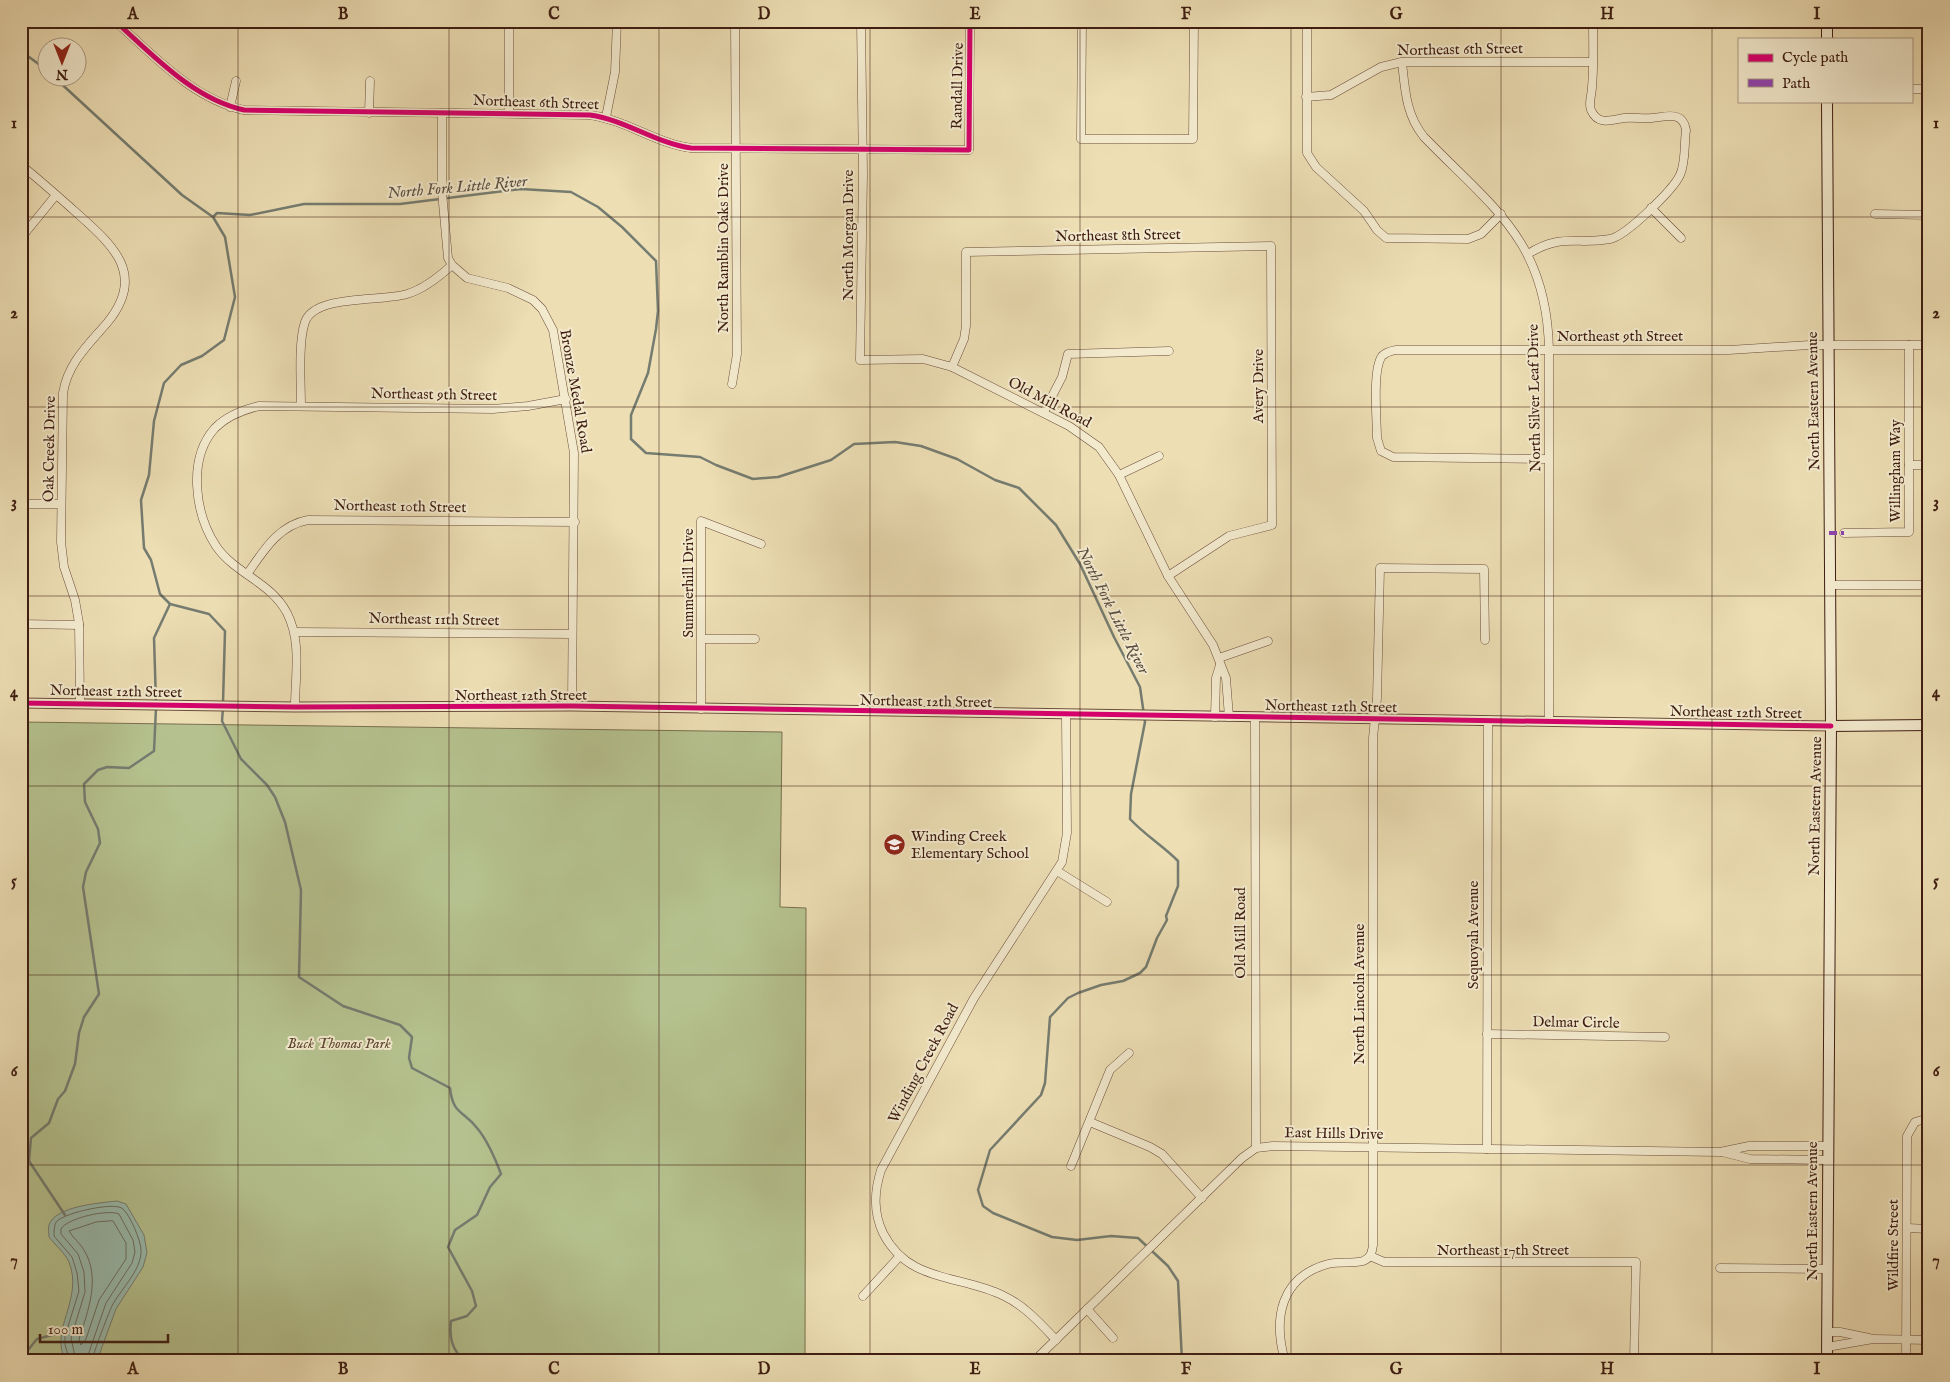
<svg xmlns="http://www.w3.org/2000/svg" width="1950" height="1382" viewBox="0 0 1950 1382" font-family="'IM FELL English',serif">
	<style>
		.green { fill: #b5c28f; stroke: #7a7050 }
		.water { fill: #99bcaf; stroke: #757c70 }
		.lines { fill: none; stroke-linecap: round; stroke-linejoin: round }
		.shore { stroke: #6c6c60; stroke-width: 1 }
		.stream { stroke: #757c70; stroke-width: 2.5 }
		.minor-casing { stroke: #6a4d3a; stroke-width: 9 }
		.tertiary-casing { stroke: #6a4d3a; stroke-width: 11 }
		.secondary-casing { stroke: #3e1d12; stroke-width: 12 }
		.minor { stroke: #f3eace; stroke-width: 8 }
		.tertiary { stroke: #f3eace; stroke-width: 9 }
		.secondary { stroke: #f3eace; stroke-width: 10 }
		.quiet { stroke: #8e44ad; stroke-width: 4; stroke-dasharray: 8 4; stroke-linecap: butt }
		.cycleway-casing { stroke: #f3eace; stroke-width: 8 }
		.cycleway { stroke: #d6006c; stroke-width: 5 }
		.grid { fill: none; stroke: #3e1d12; stroke-width: 1; stroke-opacity: 0.55 }
		.labels { text-anchor: middle; stroke-width: 4; stroke-linejoin: round; paint-order: stroke }
		.street-label { font-size: 15px; fill: #3e1d12; stroke: #f3eace }
		.poi-label { font-size: 15px; fill: #3e1d12; stroke: #f3eace; text-anchor: start }
		.park-label { font-size: 15px; font-style: italic; fill: #5c4631; stroke: #f3eace }
		.water-label { font-size: 16px; font-style: italic; fill: #594d41; stroke: #f3eace }
		.neatline { fill: none; stroke: #3e1d12; stroke-width: 2 }
		.grid-label { font-size: 16px; text-anchor: middle; font-weight: bold; fill: #3e1d12 }
	</style>
	<rect width="100%" height="100%" fill="#eddeb4"/>
	<filter id="stains"><feTurbulence type="fractalNoise" baseFrequency=".004" numOctaves="4"/><feColorMatrix values="0 0 0 0 .2 0 0 0 0 .09 0 0 0 0 .02 0 0 0 .5 -.17"/></filter>
	<radialGradient id="worn" r=".72"><stop offset=".6" stop-color="#630" stop-opacity="0"/><stop offset="1" stop-color="#630" stop-opacity=".3"/></radialGradient>
	<polygon class="green" points="21,722 782,732 780,907 806,908 805,1361 21,1361"/>
	<path class="water" d="M 117,1201 L 126,1204 L 144,1235 L 147,1253 L 143,1267 L 116,1309 L 98,1358 L 95,1361 L 66,1361 C 48,1331 84,1300 69,1262 C 65,1253 55,1245 49,1237 C 49,1234 48,1229 49,1225 C 55,1206 100,1203 117,1201 Z"/>
	<g class="lines">
		<g class="shore">
			<path d="M 113,1221 L 126,1243 L 126,1259 L 99,1300 L 86,1339 L 81,1345 L 79,1339 C 88,1311 101,1278 84,1250 C 80,1243 73,1238 69,1231 L 96,1222 Z"/>
			<path d="M 70,1361 L 65,1345 L 65,1336 L 79,1291 L 77,1273 L 72,1257 L 54,1236 C 54,1231 54,1225 57,1221 C 65,1213 115,1201 123,1209 C 130,1215 141,1241 141,1250 C 142,1269 122,1288 113,1304 C 110,1309 92,1356 92,1361"/>
			<path d="M 76,1361 L 71,1338 L 85,1292 L 84,1272 L 78,1254 L 61,1234 L 61,1229 C 67,1218 108,1209 119,1214 L 133,1240 L 135,1252 L 132,1263 L 106,1303 L 86,1361"/>
		</g>
		<g class="stream">
			<polyline points="21,51 48,71"/>
			<polyline points="55,78 182,195 213,217 225,237 235,297 224,340 202,356 181,365 164,383 154,421 149,475 141,500 144,548 151,560 160,594 170,604 209,614 225,631 223,703"/>
			<path d="M 213,217 L 217,213 L 250,215 L 304,204 L 400,204 L 521,189 L 571,192 L 598,207 L 622,227 L 656,261 L 658,311 L 656,329 L 648,373 L 631,415 L 631,439 L 646,453 L 700,457 L 716,465 L 753,479 L 778,477 L 831,460 L 854,444 L 895,442 L 921,446 L 957,459 L 995,480 L 1019,488 L 1056,525 L 1080,564 L 1114,637 L 1140,687 L 1145,722 L 1131,794 L 1130,819 C 1145,835 1163,846 1178,861 L 1178,886 L 1166,916 L 1167,920 L 1157,938 L 1146,967 L 1140,973 L 1123,981 L 1101,985 L 1078,993 L 1068,998 L 1050,1017 L 1045,1083 L 1041,1095 L 990,1150 L 978,1190 L 983,1206 L 993,1213 L 1052,1237 L 1077,1240 L 1111,1236 L 1138,1238 L 1168,1266 L 1178,1281 L 1182,1361"/>
			<polyline points="156,702 154,638 170,604"/>
			<path d="M 223,708 L 222,721 L 241,759 L 267,785 L 275,797 L 285,822 L 301,890 L 299,977 L 343,1006 L 400,1025 L 412,1037 L 409,1058 L 412,1068 L 450,1088 C 453,1115 463,1110 477,1128 C 488,1141 495,1158 501,1174 L 490,1187 L 477,1215 L 455,1230 L 448,1247 L 472,1291 L 476,1306 L 467,1316 L 451,1321 C 449,1338 452,1349 464,1361"/>
			<polyline points="65,1215 29,1161 31,1138 49,1123 58,1099 65,1091 75,1064 79,1033 84,1017 99,994 83,887 86,872 100,843 98,829 85,802 84,784 98,770 107,767 129,768 154,751 156,708"/>
			<polyline points="21,1354 28,1350 37,1339 63,1332"/>
		</g>
		<defs>
			<g id="minor">
				<path d="M 115,21 C 153,55 193,99 244,110 L 590,115 C 626,120 655,143 691,148 L 969,150 L 970,21"/>
				<polyline points="509,21 509,113"/>
				<polyline points="861,21 863,174 860,360 923,359 952,367 1069,426 1099,447 1119,475 1168,576 1213,645 1226,678 1229,717"/>
				<polyline points="1082,21 1081,139 1193,139 1194,21"/>
				<polyline points="1307,21 1307,153 1316,167 1364,211 1377,230 1386,238 1468,239 1481,234 1501,214"/>
				<path d="M 1402,62 C 1405,90 1406,115 1424,137 C 1493,208 1547,241 1549,350 L 1549,721"/>
				<polyline points="1911,89 1929,89"/>
				<polyline points="1306,97 1331,95 1381,67 1402,62 1592,62"/>
				<polyline points="230,107 236,81"/>
				<polyline points="369,113 370,81"/>
				<polyline points="442,113 442,192 448,258 452,265 467,278 508,288 533,300 542,309 553,330 574,453 572,706"/>
				<polyline points="606,117 615,72 617,21"/>
				<path d="M 21,165 C 41,181 60,198 79,215 C 115,247 146,276 107,323 C 88,345 68,363 63,393 L 61,542 L 64,567 L 75,600 L 79,623 L 80,703"/>
				<polyline points="1651,208 1681,238"/>
				<polyline points="1875,214 1929,215"/>
				<polyline points="21,238 56,195"/>
				<path d="M 1528,254 C 1561,233 1577,245 1610,239 C 1626,236 1673,190 1680,175 C 1686,162 1684,144 1686,130 C 1683,110 1665,117 1652,118 C 1643,119 1633,117 1624,118 C 1611,120 1598,126 1591,110 C 1588,103 1592,95 1592,87 C 1594,66 1593,43 1593,21"/>
				<polyline points="952,367 964,339 966,326 966,252 1271,246 1272,525 1229,536 1168,576"/>
				<polyline points="732,384 737,354 735,21"/>
				<path d="M 301,406 C 301,384 298,342 305,322 C 315,294 382,302 407,294 C 424,289 440,276 452,265"/>
				<polyline points="1044,412 1062,377 1068,354 1169,351"/>
				<path d="M 1548,459 L 1393,457 L 1381,451 L 1377,438 C 1377,420 1372,370 1382,356 C 1386,352 1390,351 1396,350 L 1729,350 L 1810,345 L 1929,345"/>
				<polyline points="1909,465 1929,465"/>
				<polyline points="1119,475 1159,456"/>
				<polyline points="21,504 61,504"/>
				<polyline points="1844,533 1909,532 1909,345"/>
				<path d="M 248,573 C 264,550 279,525 308,520 L 575,522"/>
				<polyline points="1830,585 1929,585"/>
				<polyline points="21,624 79,625"/>
				<polyline points="295,632 572,634"/>
				<polyline points="702,639 755,639"/>
				<polyline points="1219,658 1268,641"/>
				<path d="M 295,707 C 295,676 302,642 287,613 C 271,582 235,574 216,546 C 195,514 187,459 215,428 C 227,416 242,410 259,406 L 493,409 L 528,406 L 566,399"/>
				<polyline points="701,709 701,521 761,544"/>
				<polyline points="1215,717 1216,678 1220,665"/>
				<polyline points="1255,718 1256,1148"/>
				<polyline points="1057,871 1107,902"/>
				<polyline points="1487,1034 1665,1037"/>
				<polyline points="1090,1122 1150,1147 1162,1154 1202,1198"/>
				<polyline points="1487,1149 1488,720"/>
				<polyline points="1722,1152 1750,1159 1827,1160"/>
				<polyline points="1071,1166 1110,1070 1129,1053"/>
				<polyline points="1907,1228 1929,1229"/>
				<polyline points="1370,1256 1384,1262 1636,1262 1634,1361"/>
				<polyline points="1720,1268 1827,1269"/>
				<polyline points="863,1296 899,1257"/>
				<polyline points="1087,1309 1113,1338"/>
				<polyline points="1827,1332 1840,1332 1869,1338"/>
				<path d="M 1056,1340 C 1041,1324 1025,1306 1004,1296 C 960,1274 909,1284 883,1233 C 873,1212 874,1192 881,1170 L 974,998 L 1062,862 L 1067,833 L 1066,716"/>
				<polyline points="1827,1347 1873,1339 1929,1340"/>
				<polyline points="1034,1361 1242,1158 1256,1148 1273,1146 1720,1152 1749,1146 1827,1146"/>
				<path d="M 1285,1361 C 1273,1319 1280,1277 1328,1264 C 1340,1261 1352,1264 1363,1261 C 1371,1258 1372,1252 1373,1245 L 1373,738 L 1377,698 L 1380,568 L 1484,569 L 1485,640"/>
				<polyline points="1906,1361 1907,1136 1915,1122 1929,1118"/>
			</g>
			<polyline id="tertiary" points="21,703 295,707 572,706 1831,726"/>
			<g id="secondary">
				<polyline points="1827,21 1827,39"/>
				<polyline points="1831,726 1929,725"/>
				<polyline points="1827,1361 1831,726 1827,101"/>
			</g>
		</defs>
		<use href="#minor" class="minor-casing"/>
		<use href="#tertiary" class="tertiary-casing"/>
		<use href="#secondary" class="secondary-casing"/>
		<use href="#minor" class="minor"/>
		<use href="#tertiary" class="tertiary"/>
		<use href="#secondary" class="secondary"/>
		<polyline class="quiet" points="1829,533 1844,533"/>
		<defs>
			<g id="cycleway">
				<path d="M 115,21 C 153,55 193,99 244,110 L 590,115 C 626,120 655,143 691,148 L 969,150 L 970,21"/>
				<polyline points="21,703 295,707 572,706 1831,726"/>
			</g>
		</defs>
		<use href="#cycleway" class="cycleway-casing"/>
		<use href="#cycleway" class="cycleway"/>
	</g>
	<path class="grid" d="M 238,21 L 238,1361M 449,21 L 449,1361M 659,21 L 659,1361M 870,21 L 870,1361M 1080,21 L 1080,1361M 1291,21 L 1291,1361M 1501,21 L 1501,1361M 1712,21 L 1712,1361M 21,217 L 1929,217M 21,407 L 1929,407M 21,596 L 1929,596M 21,786 L 1929,786M 21,975 L 1929,975M 21,1165 L 1929,1165"/>
	<defs>
		<symbol id="school-disc" viewBox="-11 -11 22 22"><circle r="9.5" fill="#8f2418" stroke="#f3eace"/><path d="M0-5L7-2L0 1L-7-2ZM-4 1L0 2.5L4 1V4Q0 6-4 4Z" fill="#fff"/></symbol>
	</defs>
	<g fill-rule="evenodd">
		<use href="#school-disc" x="882" y="832" width="25" height="25"/>
	</g>
	<g class="labels">
		<g class="street-label">
			<text transform="translate(1460 49) rotate(-1)" y="5">Northeast 6th Street</text>
			<text transform="translate(957 86) rotate(-89)" y="5">Randall Drive</text>
			<text transform="translate(536 102) rotate(2)" y="5">Northeast 6th Street</text>
			<text transform="translate(848 235) rotate(-90)" y="5">North Morgan Drive</text>
			<text transform="translate(1118 235) rotate(-1)" y="5">Northeast 8th Street</text>
			<text transform="translate(723 248) rotate(-90)" y="5">North Ramblin Oaks Drive</text>
			<text x="1620" y="341">Northeast 9th Street</text>
			<text transform="translate(1258 386) rotate(-90)" y="5">Avery Drive</text>
			<text transform="translate(576 391) rotate(80)" y="5">Bronze Medal Road</text>
			<text transform="translate(434 394) rotate(1)" y="5">Northeast 9th Street</text>
			<text transform="translate(1534 398) rotate(-91)" y="5">North Silver Leaf Drive</text>
			<text transform="translate(1813 401) rotate(-91)" y="5">North Eastern Avenue</text>
			<text transform="translate(1050 402) rotate(28)" y="5">Old Mill Road</text>
			<text transform="translate(49 449) rotate(-89)" y="5">Oak Creek Drive</text>
			<text transform="translate(1895 471) rotate(-90)" y="5">Willingham Way</text>
			<text transform="translate(400 506) rotate(1)" y="5">Northeast 10th Street</text>
			<text transform="translate(688 583) rotate(-90)" y="5">Summerhill Drive</text>
			<text transform="translate(434 619) rotate(1)" y="5">Northeast 11th Street</text>
			<text transform="translate(116 691) rotate(1)" y="5">Northeast 12th Street</text>
			<text x="521" y="700">Northeast 12th Street</text>
			<text transform="translate(926 701) rotate(1)" y="5">Northeast 12th Street</text>
			<text transform="translate(1331 706) rotate(1)" y="5">Northeast 12th Street</text>
			<text transform="translate(1736 712) rotate(1)" y="5">Northeast 12th Street</text>
			<text transform="translate(1815 806) rotate(-89)" y="5">North Eastern Avenue</text>
			<text transform="translate(1240 933) rotate(-90)" y="5">Old Mill Road</text>
			<text transform="translate(1473 935) rotate(-90)" y="5">Sequoyah Avenue</text>
			<text transform="translate(1359 994) rotate(-90)" y="5">North Lincoln Avenue</text>
			<text transform="translate(1576 1022) rotate(1)" y="5">Delmar Circle</text>
			<text transform="translate(923 1063) rotate(-62)" y="5">Winding Creek Road</text>
			<text transform="translate(1334 1133) rotate(1)" y="5">East Hills Drive</text>
			<text transform="translate(1812 1211) rotate(-90)" y="5">North Eastern Avenue</text>
			<text transform="translate(1893 1245) rotate(-90)" y="5">Wildfire Street</text>
			<text x="1503" y="1255">Northeast 17th Street</text>
		</g>
		<g class="poi-label">
			<text x="911" y="841">Winding Creek<tspan x="911" dy="17">Elementary School</tspan></text>
		</g>
		<g class="park-label">
			<text x="339" y="1048">Buck Thomas Park</text>
		</g>
		<g class="water-label">
			<text transform="translate(457 186) rotate(-5)" y="6">North Fork Little River</text>
			<text transform="translate(1114 610) rotate(63)" y="6">North Fork Little River</text>
		</g>
	</g>
	<rect width="1950" height="1382" fill="none" stroke="#eddeb4" stroke-width="55"/>
	<rect x="1738" y="38" width="175" height="65" fill="#f3eace" stroke="#ab9883"/>
	<rect x="1748" y="54" width="25" height="8" fill="#d6006c" stroke="#ab9883"/>
	<text x="1782" y="62" font-size="15" fill="#3e1d12">Cycle path</text>
	<rect x="1748" y="79" width="25" height="8" fill="#8e44ad" stroke="#ab9883"/>
	<text x="1782" y="88" font-size="15" fill="#3e1d12">Path</text>
	<g transform="translate(62 62) rotate(180)"><circle r="24" fill="#f3eace" stroke="#ab9883"/>
	<path d="M0-4L9 19L0 12L-9 19Z" fill="#8f2418"/>
	<text y="-8" font-size="14" font-weight="bold" text-anchor="middle" fill="#3e1d12">N</text>
	</g>
	<path d="M40 1334v8h128v-8" fill="none" stroke="#3e1d12" stroke-width="2.5"/>
	<text x="48" y="1334" font-size="15" fill="#3e1d12" stroke="#f3eace" stroke-width="4" paint-order="stroke">100 m</text>
	<rect x="28" y="28" width="1894" height="1326" class="neatline"/>
	<g class="grid-label">
		<text x="133" y="19">A</text>
		<text x="343" y="19">B</text>
		<text x="554" y="19">C</text>
		<text x="764" y="19">D</text>
		<text x="975" y="19">E</text>
		<text x="1186" y="19">F</text>
		<text x="1396" y="19">G</text>
		<text x="1607" y="19">H</text>
		<text x="1817" y="19">I</text>
		<text x="14" y="128">1</text>
		<text x="1936" y="128">1</text>
		<text x="14" y="318">2</text>
		<text x="1936" y="318">2</text>
		<text x="14" y="507">3</text>
		<text x="1936" y="507">3</text>
		<text x="14" y="697">4</text>
		<text x="1936" y="697">4</text>
		<text x="14" y="886">5</text>
		<text x="1936" y="886">5</text>
		<text x="14" y="1076">6</text>
		<text x="1936" y="1076">6</text>
		<text x="14" y="1265">7</text>
		<text x="1936" y="1265">7</text>
		<text x="133" y="1374">A</text>
		<text x="343" y="1374">B</text>
		<text x="554" y="1374">C</text>
		<text x="764" y="1374">D</text>
		<text x="975" y="1374">E</text>
		<text x="1186" y="1374">F</text>
		<text x="1396" y="1374">G</text>
		<text x="1607" y="1374">H</text>
		<text x="1817" y="1374">I</text>
	</g>
	<rect width="100%" height="100%" filter="url(#stains)"/>
	<rect width="100%" height="100%" fill="url(#worn)"/>
</svg>
